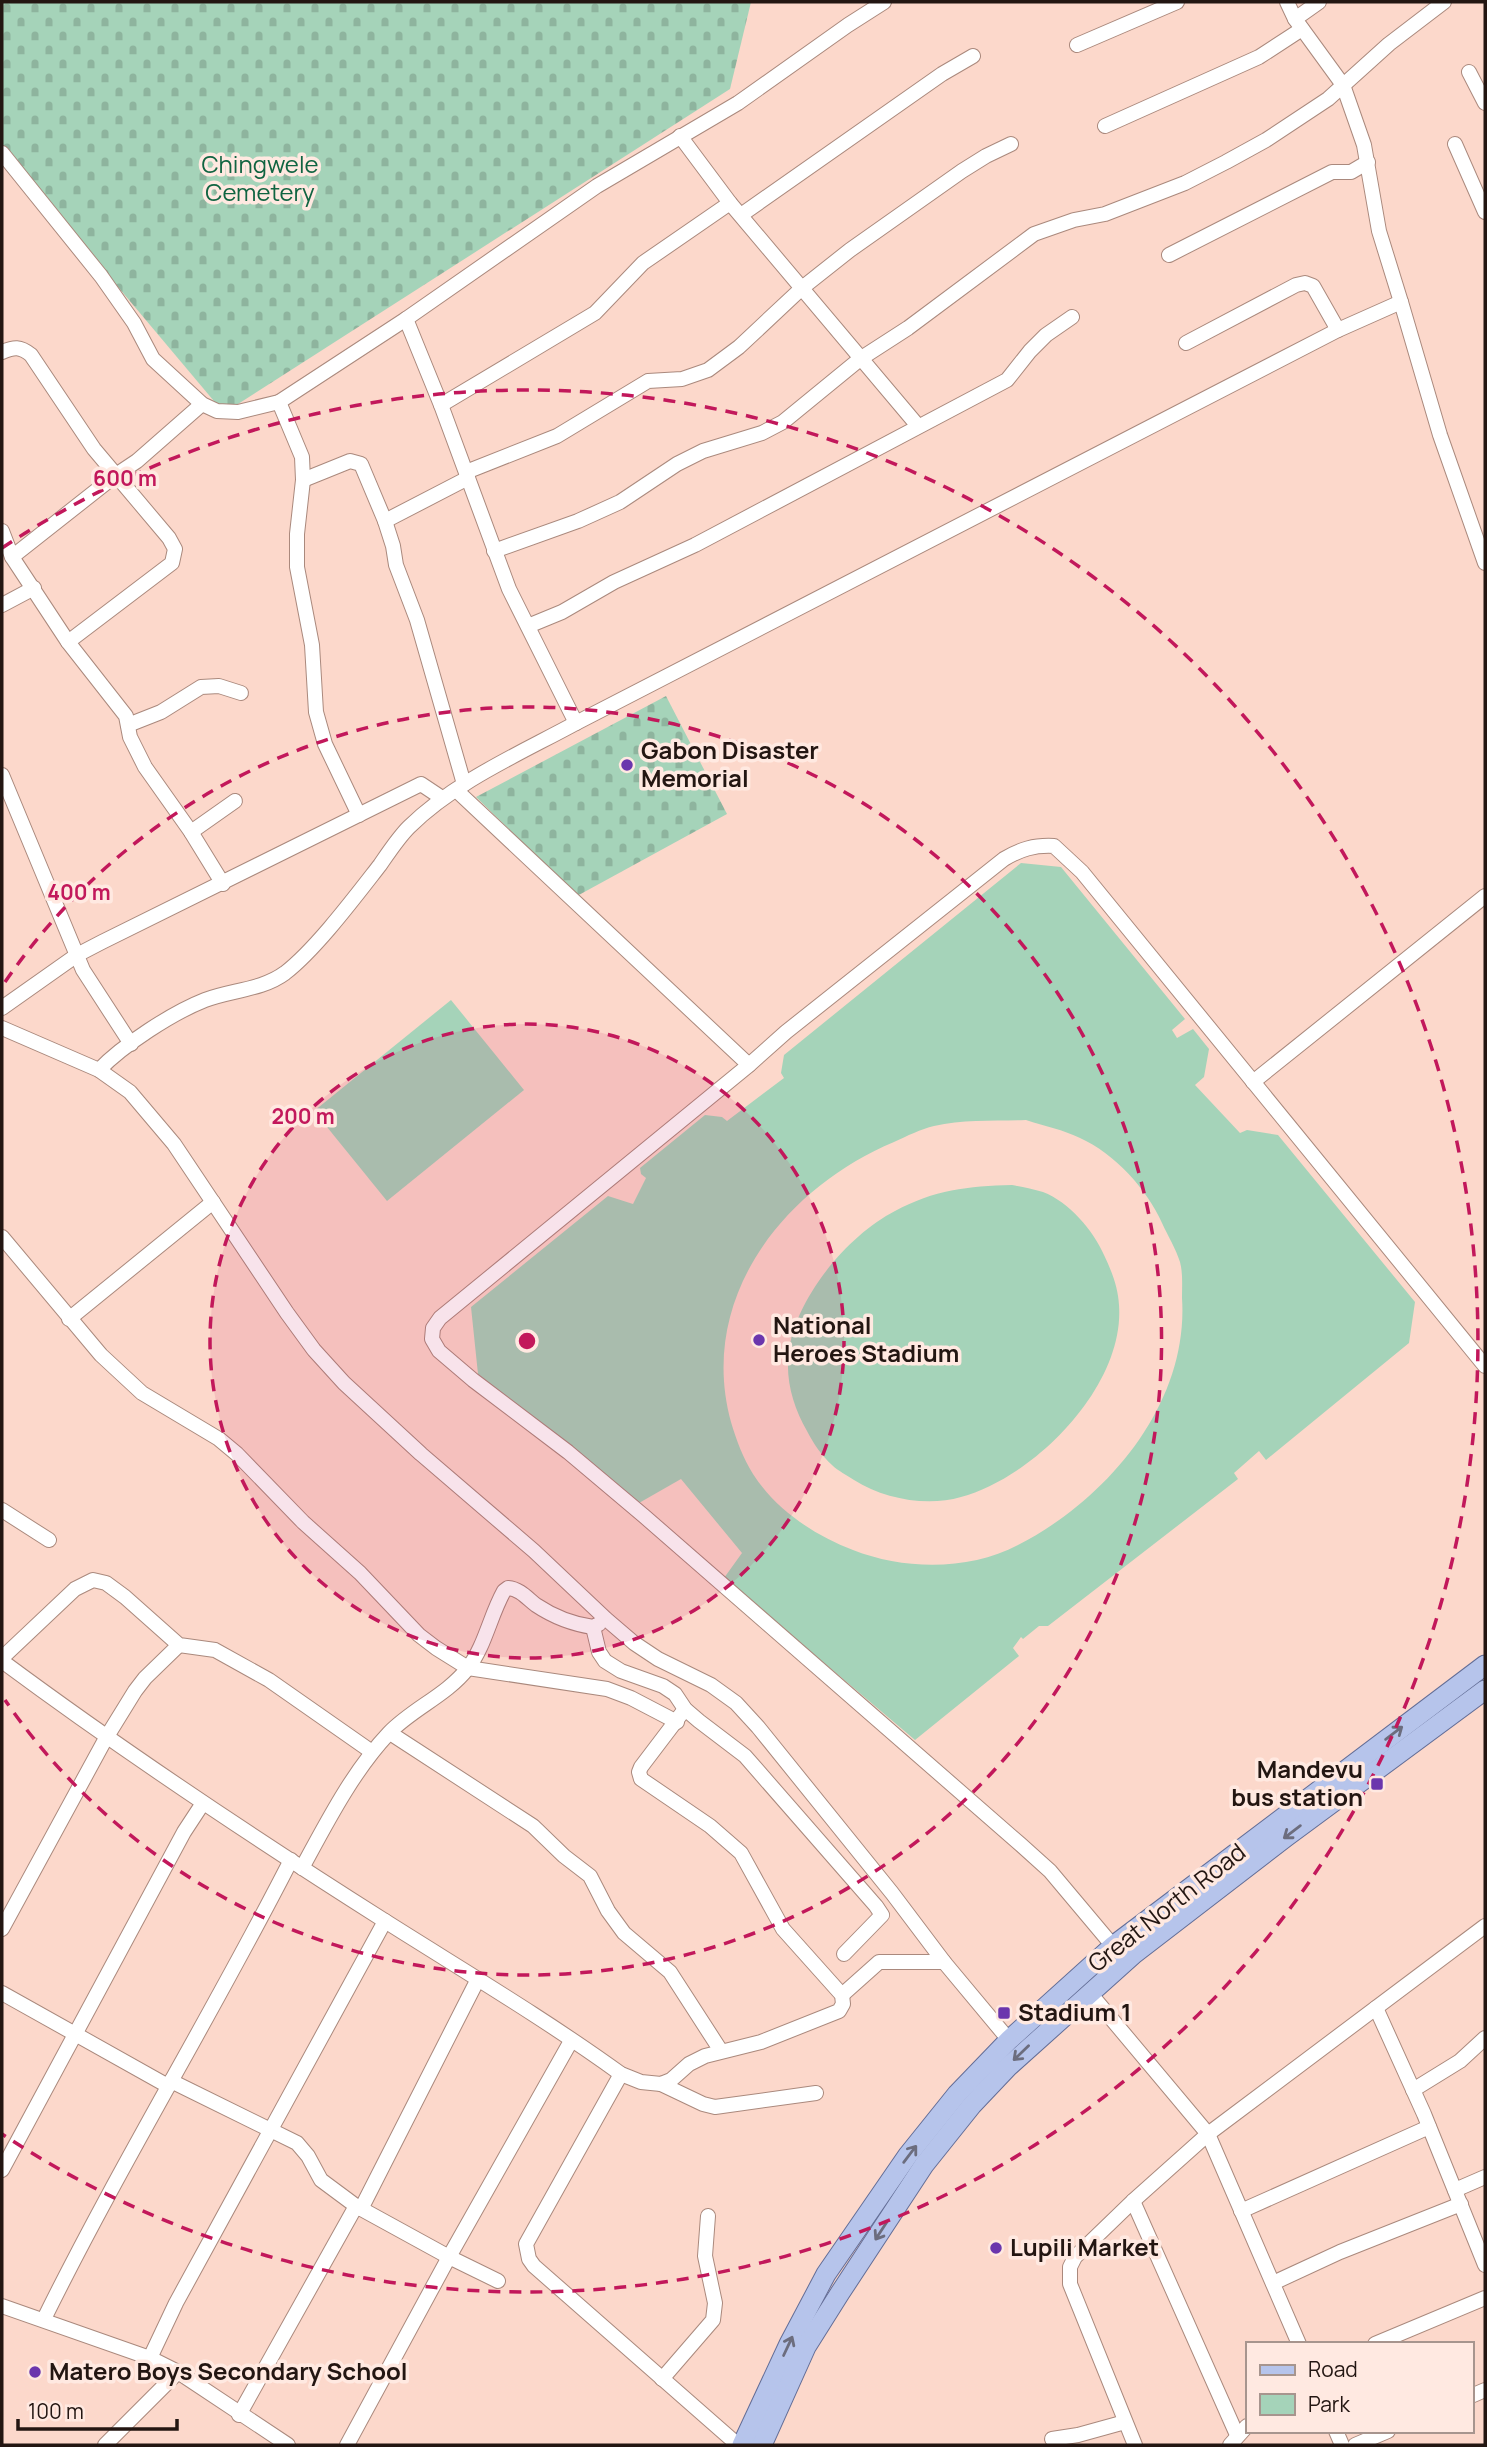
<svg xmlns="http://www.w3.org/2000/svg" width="1487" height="2447" viewBox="0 0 1487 2447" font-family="Manrope,sans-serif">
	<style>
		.cemetery { fill: url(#cemetery-stones) }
		.park { fill: #a5d3b9; fill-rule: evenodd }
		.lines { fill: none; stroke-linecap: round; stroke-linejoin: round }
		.minor-casing { stroke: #aa897d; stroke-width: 16 }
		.major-casing { stroke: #636d96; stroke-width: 21 }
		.minor { stroke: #fff; stroke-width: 14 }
		.major { stroke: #b6c4eb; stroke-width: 19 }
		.oneway { stroke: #6c6d7e }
		.ring { fill: none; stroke: #c2185b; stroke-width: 3.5; stroke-dasharray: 12 9 }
		.poi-dot { fill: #6b36ad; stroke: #ffe9e1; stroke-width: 2.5 }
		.labels { text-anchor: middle; stroke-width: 7; stroke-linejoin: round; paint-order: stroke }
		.park-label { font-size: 24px; fill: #106441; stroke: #ffe9e1 }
		.poi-label { font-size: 24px; font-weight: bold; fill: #231612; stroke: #ffe9e1; text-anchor: start }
		.street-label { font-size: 24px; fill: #231612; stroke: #ffe9e1 }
		.centre { fill: #c2185b; stroke: #ffe9e1; stroke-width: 3.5 }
		.ring-label { font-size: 21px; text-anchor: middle; font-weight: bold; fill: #c2185b; stroke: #ffe9e1; stroke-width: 7; stroke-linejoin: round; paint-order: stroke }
	</style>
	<defs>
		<pattern id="cemetery-stones" width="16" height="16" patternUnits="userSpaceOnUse" patternTransform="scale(1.75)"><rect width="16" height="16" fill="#a5d3b9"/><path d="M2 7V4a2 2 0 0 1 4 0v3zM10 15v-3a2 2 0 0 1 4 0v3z" fill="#8eb49e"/></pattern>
	</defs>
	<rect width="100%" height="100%" fill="#fcd8cb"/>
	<g class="cemetery">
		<polygon points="2,2 751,2 730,89 224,413 2,149"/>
		<polygon points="666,696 727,814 577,896 476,797"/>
	</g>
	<g class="park">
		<path d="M 1021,863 L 1061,867 L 1185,1019 L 1172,1030 L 1177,1038 L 1193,1029 L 1209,1049 L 1204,1077 L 1195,1085 L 1240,1133 L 1247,1130 L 1278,1135 L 1415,1302 L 1409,1343 L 1266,1460 L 1259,1451 L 1234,1473 L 1238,1479 L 1048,1626 L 1039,1626 L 1023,1639 L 1021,1637 L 1013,1648 L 1019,1656 L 915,1740 L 724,1578 L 742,1553 L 681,1479 L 639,1503 L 478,1374 L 471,1307 L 608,1196 L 633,1204 L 646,1178 L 641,1174 L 640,1168 L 705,1115 L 722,1117 L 727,1121 L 784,1078 L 781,1073 L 784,1055 ZM 1026,1120 C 1044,1126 1064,1130 1080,1138 C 1115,1154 1147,1189 1162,1223 C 1168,1236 1176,1249 1180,1262 C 1183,1273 1182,1286 1182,1298 C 1189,1403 1108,1499 1018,1545 C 969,1571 904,1570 853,1550 C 814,1535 776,1510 753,1474 C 743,1458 736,1439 731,1422 C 697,1298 784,1188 894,1142 C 907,1136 921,1129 934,1126 C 964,1119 996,1121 1026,1120 Z"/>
		<polygon points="451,1000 524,1090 387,1201 314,1111"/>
		<path d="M 1012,1185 C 1022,1187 1033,1189 1043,1192 C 1069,1202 1093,1230 1104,1255 C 1112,1272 1118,1287 1119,1305 C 1125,1386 1035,1477 961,1497 C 927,1507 884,1499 854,1480 C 847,1475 838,1471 832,1465 C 822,1456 813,1443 807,1431 C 795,1410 787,1386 788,1361 C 790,1304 846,1236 895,1211 C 934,1190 968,1186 1012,1185 Z"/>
	</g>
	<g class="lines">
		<defs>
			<g id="minor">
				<polyline points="1287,2 1295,19 1343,85 1364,145 1379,231 1401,302"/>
				<polyline points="1295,19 1319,2"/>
				<polyline points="1077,45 1177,2"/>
				<polyline points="1469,72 1485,103"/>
				<polyline points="1105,126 1259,57 1302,29"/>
				<polyline points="680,136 730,203 918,426"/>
				<polyline points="1455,144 1485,212"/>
				<polyline points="2,153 101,276 134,323 153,359 202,404 217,411 238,412 279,402 406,319 597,186 738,103 848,25 884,2"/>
				<polyline points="741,215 942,74 973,56"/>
				<polyline points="1169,255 1332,172 1351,172 1368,162"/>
				<polyline points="406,319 441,405 509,589 576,723"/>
				<polyline points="1186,343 1296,285 1305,283 1313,286 1338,330"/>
				<path d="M 2,352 C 14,347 20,346 31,355 L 94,449 L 169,538 L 175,549 L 172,563 L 68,642"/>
				<polyline points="279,402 302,457 303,480 297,534 297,567 312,645 316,712 325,744 359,815"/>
				<polyline points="441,405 595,313 643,263 730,203"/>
				<polyline points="466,472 557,436 648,381 682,379 708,370 739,347 802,288 850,250 962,171 986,156 1011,144"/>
				<polyline points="303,480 350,461 361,464 385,521 393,546 396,565 417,620 464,784"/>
				<polyline points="385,521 468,478"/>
				<polyline points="2,531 12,557 68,642 126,716 130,737 145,767 191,832 223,884"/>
				<polyline points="494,551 578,521 620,502 677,464 703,451 762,433 783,422 860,359 908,328 1034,234 1074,220 1105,214 1185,183 1226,162 1266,140 1328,99 1389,44 1444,2"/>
				<polyline points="12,557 116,475 137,461 202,404"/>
				<polyline points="2,605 34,588"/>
				<polyline points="528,626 562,612 614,582 695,545 1007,380 1030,351 1046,335 1072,317"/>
				<polyline points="128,725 161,712 201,687 219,686 241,693"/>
				<polyline points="2,775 83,970 131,1044"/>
				<polyline points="456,790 749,1065"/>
				<polyline points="191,832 235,801"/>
				<polyline points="2,1008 77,955 102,942 421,784 442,798"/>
				<polyline points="2,1028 99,1070 130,1092 174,1144 287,1313 314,1350 344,1383 421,1454 534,1551 606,1619 634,1643 658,1659 711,1685 736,1703 758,1727 892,1893 944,1962 1009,2040"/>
				<path d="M 99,1070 C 123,1045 172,1013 205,1000 C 231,990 262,990 285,973 C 316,949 355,897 380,865 C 389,852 398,838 409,827 C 456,781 519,754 576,723 L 1338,330 L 1401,302 L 1440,435 L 1485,563"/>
				<polyline points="1253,1082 1485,896"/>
				<polyline points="2,1237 101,1355 142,1393 219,1439 237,1454 303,1522 360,1573 419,1635 436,1648 468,1668 607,1689 631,1698 677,1722"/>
				<polyline points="69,1319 213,1202"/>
				<polyline points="2,1510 49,1540"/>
				<polyline points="593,1627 599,1652 605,1661 621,1671 663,1686 675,1694 685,1709 699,1721 745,1756 876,1906 882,1915 844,1954"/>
				<polyline points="2,1658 75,1589 93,1580 106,1583 125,1597 179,1645 215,1650 269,1680 372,1752"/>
				<path d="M 2,1661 C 126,1753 254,1838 385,1921 C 464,1971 545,2019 621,2074 L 641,2082 L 661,2084 L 671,2080 L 689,2064 L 705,2056 L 761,2042 L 839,2011 L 843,2004 L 842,1995 L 783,1929 L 741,1853 L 710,1826 L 641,1779 L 639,1772 L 641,1767 L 685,1709"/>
				<polyline points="390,1733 533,1826 564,1856 590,1876 608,1911 624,1933 670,1972 721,2051"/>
				<path d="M 302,1868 C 327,1822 353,1771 389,1733 C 413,1708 446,1696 468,1668 C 485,1646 490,1616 504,1591 L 508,1588 C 520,1589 527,1598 536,1605 C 554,1617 572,1624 593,1627 L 599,1624"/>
				<polyline points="2,1929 106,1738 135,1691 145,1678 179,1645"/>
				<path d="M 1113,1946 L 1050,1871 L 1020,1844 L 644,1516 L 568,1452 L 473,1380 L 439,1351 L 432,1339 L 433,1328 L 440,1318 L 749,1065 L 786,1032 L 1004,859 C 1021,849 1034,845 1054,846 L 1082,872 L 1485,1366"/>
				<polyline points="1089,1992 1208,2134 1299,2344"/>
				<polyline points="2,1993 168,2086"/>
				<polyline points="842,1995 879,1962 944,1962"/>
				<polyline points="1376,2008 1424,2114 1485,2265"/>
				<polyline points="621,2074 526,2244 529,2259 534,2266 738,2445"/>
				<polyline points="171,2081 297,2143 308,2156 321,2180 356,2206 449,2257 498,2281"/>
				<polyline points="661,2084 703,2104 715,2107 816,2093"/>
				<polyline points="1413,2090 1460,2061 1485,2038"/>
				<polyline points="2,2170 184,1832 203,1803"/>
				<polyline points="1455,2190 1485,2177"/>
				<polyline points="1133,2201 1237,2435"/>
				<polyline points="361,2209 478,1979"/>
				<polyline points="1241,2211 1429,2127"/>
				<polyline points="1273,2283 1340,2252 1461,2204"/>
				<polyline points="2,2306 150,2358 178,2372 288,2445"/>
				<path d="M 44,2319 C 121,2163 212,2015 291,1860"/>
				<polyline points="1375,2344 1485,2298"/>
				<polyline points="150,2358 176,2303 385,1921"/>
				<polyline points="662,2379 713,2320 715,2303 705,2256 708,2216"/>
				<polyline points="1471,2396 1485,2390"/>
				<polyline points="239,2415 356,2206"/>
				<polyline points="1336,2431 1342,2445"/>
				<polyline points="1052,2439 1078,2435 1125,2422"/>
				<polyline points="105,2445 178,2372"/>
				<polyline points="347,2445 449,2257 571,2041"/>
				<polyline points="1135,2445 1070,2284 1070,2267 1075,2257 1133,2201 1208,2134 1485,1926"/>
				<polyline points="1230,2445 1247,2426"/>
				<polyline points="1355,2445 1388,2431"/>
			</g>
			<g id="major">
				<polyline points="742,2445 789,2344 826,2274 908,2155 957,2094 1009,2040 1113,1946 1485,1665"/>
				<polyline points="762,2445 806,2347 840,2293 924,2165 972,2105 1008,2067 1134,1954 1286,1837 1485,1690"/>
			</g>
		</defs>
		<use href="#minor" class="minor-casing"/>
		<use href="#major" class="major-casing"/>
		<use href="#minor" class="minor"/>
		<use href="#major" class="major"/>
	</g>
	<defs><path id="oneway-shaft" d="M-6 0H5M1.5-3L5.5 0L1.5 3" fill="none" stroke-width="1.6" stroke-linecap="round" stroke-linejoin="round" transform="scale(1.75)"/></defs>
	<g class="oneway">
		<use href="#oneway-shaft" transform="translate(1394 1733) rotate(-37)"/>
		<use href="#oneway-shaft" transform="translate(1292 1832) rotate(143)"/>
		<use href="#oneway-shaft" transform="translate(1021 2053) rotate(136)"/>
		<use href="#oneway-shaft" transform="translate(910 2154) rotate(-53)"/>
		<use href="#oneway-shaft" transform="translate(881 2231) rotate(123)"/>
		<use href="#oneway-shaft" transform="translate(788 2346) rotate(-65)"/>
	</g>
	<circle cx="527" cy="1341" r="317" fill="#c2185b" fill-opacity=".12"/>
	<g class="ring">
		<circle cx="527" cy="1341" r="317"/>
		<path d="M5 982A634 634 0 1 1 5 1700"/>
		<path d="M2 548A951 951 0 1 1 2 2134"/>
	</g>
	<g class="poi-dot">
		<circle cx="627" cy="765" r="7"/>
		<circle cx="759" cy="1340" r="7"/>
		<rect x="1370" y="1777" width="14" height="14" rx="3.5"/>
		<rect x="997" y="2006" width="14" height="14" rx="3.5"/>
		<circle cx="996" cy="2248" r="7"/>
		<circle cx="35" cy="2372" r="7"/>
	</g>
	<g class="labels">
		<g class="park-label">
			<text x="260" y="173">Chingwele<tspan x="260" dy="28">Cemetery</tspan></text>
		</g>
		<g class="poi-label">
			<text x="641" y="759">Gabon Disaster<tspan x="641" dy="28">Memorial</tspan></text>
			<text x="773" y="1334">National<tspan x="773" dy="28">Heroes Stadium</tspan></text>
			<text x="1363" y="1778" text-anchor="end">Mandevu<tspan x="1363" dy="28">bus station</tspan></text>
			<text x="1018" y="2021">Stadium 1</text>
			<text x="1010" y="2256">Lupili Market</text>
			<text x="49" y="2380">Matero Boys Secondary School</text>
		</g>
		<g class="street-label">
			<text transform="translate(1167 1908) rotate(-38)" y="8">Great North Road</text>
		</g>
	</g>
	<circle cx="527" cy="1341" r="10" class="centre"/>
	<g class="ring-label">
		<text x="125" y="486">600 m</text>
		<text x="79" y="900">400 m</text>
		<text x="303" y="1124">200 m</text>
	</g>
	<rect width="1487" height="2447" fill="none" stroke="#231612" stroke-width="7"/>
	<rect x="1246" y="2342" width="228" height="91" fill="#ffe9e1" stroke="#a7958e" stroke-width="2"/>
	<rect x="1260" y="2365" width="35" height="10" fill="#b6c4eb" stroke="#a7958e" stroke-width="2"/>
	<text x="1308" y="2377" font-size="21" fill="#231612">Road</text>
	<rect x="1260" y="2394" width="35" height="21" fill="#a5d3b9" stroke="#a7958e" stroke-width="2"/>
	<text x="1308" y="2412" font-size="21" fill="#231612">Park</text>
	<path d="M18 2419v10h159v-10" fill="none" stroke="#231612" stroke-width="3.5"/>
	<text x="28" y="2419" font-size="21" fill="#231612" stroke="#ffe9e1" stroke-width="5" paint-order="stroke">100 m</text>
</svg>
